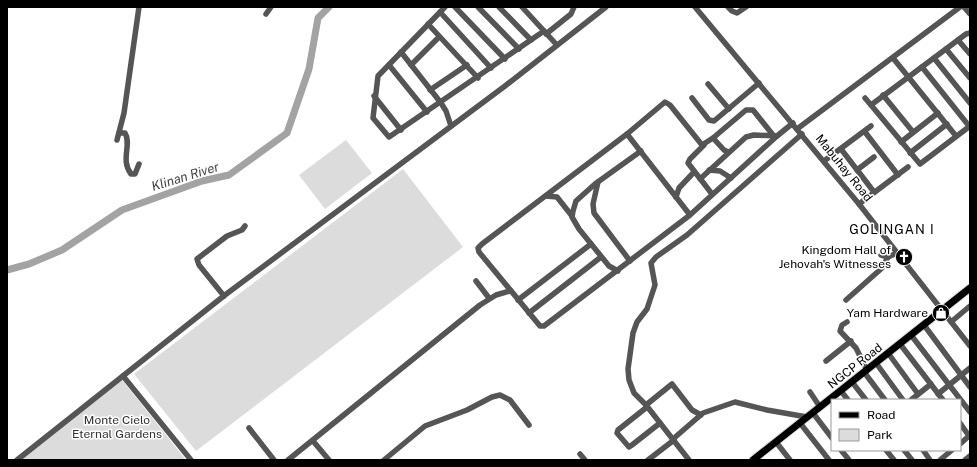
<svg xmlns="http://www.w3.org/2000/svg" width="977" height="467" viewBox="0 0 977 467" font-family="'Public Sans',sans-serif">
	<style>
		.green { fill: #dcdcdc }
		.lines { fill: none; stroke-linecap: round; stroke-linejoin: round }
		.river { stroke: #a3a3a3; stroke-width: 7 }
		.major-casing { stroke: #dbdbdb; stroke-width: 9 }
		.minor { stroke: #555; stroke-width: 5.5 }
		.major { stroke: #000; stroke-width: 7 }
		.labels { text-anchor: middle; stroke-width: 3; stroke-linejoin: round; paint-order: stroke }
		.street-label { font-size: 12px; fill: #000; stroke: #fff }
		.poi-label { font-size: 12px; fill: #000; stroke: #fff; text-anchor: end }
		.park-label { font-size: 12px; fill: #333; stroke: #fff }
		.water-label { font-size: 13px; font-style: italic; fill: #444; stroke: #fff }
		.neighbourhood-label { font-size: 13px; letter-spacing: 1px; fill: #000; stroke: #fff }
	</style>
	<rect width="100%" height="100%" fill="#fff"/>
	<g class="green">
		<polygon points="346,140 372,173 325,209 299,175"/>
		<polygon points="403,169 463,247 196,451 134,374"/>
		<polygon points="122,380 186,460 19,460"/>
	</g>
	<g class="lines">
		<polyline class="river" points="7,270 29,264 62,250 122,210 202,181 229,175 287,133 309,69 318,18 329,7"/>
		<defs>
			<polyline id="major" points="753,460 970,288"/>
		</defs>
		<use href="#major" class="major-casing"/>
		<g class="minor">
			<polyline points="445,7 378,76 373,118 389,137 544,31"/>
			<polyline points="455,7 505,59"/>
			<polyline points="478,7 519,49"/>
			<polyline points="499,7 531,40"/>
			<polyline points="522,7 556,44"/>
			<polyline points="695,7 859,204 970,346"/>
			<polyline points="728,7 732,11 737,13 746,7"/>
			<polyline points="964,7 970,14"/>
			<polyline points="440,12 491,68"/>
			<polyline points="266,14 271,7"/>
			<polyline points="428,24 478,78"/>
			<polyline points="970,33 966,34 871,105 920,164 970,126"/>
			<polyline points="546,34 571,14 574,7"/>
			<polyline points="958,40 970,54"/>
			<polyline points="946,49 970,78"/>
			<polyline points="401,52 441,103 446,111 451,126"/>
			<polyline points="893,58 956,136"/>
			<polyline points="934,58 970,103"/>
			<polyline points="389,65 427,112"/>
			<polyline points="411,65 439,37"/>
			<polyline points="922,67 969,126"/>
			<polyline points="708,84 729,109"/>
			<polyline points="430,90 467,65"/>
			<polyline points="883,95 913,132"/>
			<polyline points="374,96 401,130"/>
			<polyline points="692,98 709,120 714,121 759,83"/>
			<polyline points="865,98 871,105"/>
			<polyline points="797,129 960,7"/>
			<polyline points="865,132 898,175"/>
			<path d="M 119,133 L 125,133 C 132,144 120,160 131,174 L 135,174 L 139,164"/>
			<polyline points="627,134 665,102 670,105 702,145 713,138 724,150 728,152"/>
			<polyline points="713,138 746,110 753,110 773,135"/>
			<polyline points="117,140 124,113 139,7"/>
			<polyline points="901,142 938,113"/>
			<polyline points="704,145 690,159 688,163 712,194"/>
			<polyline points="841,149 874,192"/>
			<polyline points="910,153 947,124"/>
			<polyline points="824,161 871,126"/>
			<polyline points="709,170 720,171 731,178"/>
			<polyline points="857,170 874,157"/>
			<polyline points="700,179 746,137 754,135 777,136 793,123"/>
			<polyline points="598,182 593,204 594,213 630,261"/>
			<polyline points="546,196 557,197 572,216"/>
			<polyline points="676,197 679,188 694,172"/>
			<polyline points="859,204 908,167"/>
			<polyline points="690,215 627,134 482,244 478,248 479,252 540,326 544,326 690,215 777,136"/>
			<polyline points="881,255 888,257 897,253"/>
			<polyline points="618,271 609,266 579,229 572,217 573,211 576,201 595,184 641,151"/>
			<polyline points="476,281 489,298"/>
			<polyline points="224,296 199,265 197,259 227,236 242,230 245,226"/>
			<polyline points="518,300 591,244"/>
			<polyline points="846,300 882,268 888,257"/>
			<polyline points="529,313 601,257"/>
			<polyline points="847,322 842,325 840,331 856,348 867,370"/>
			<polyline points="951,322 970,306"/>
			<polyline points="924,325 970,387"/>
			<polyline points="911,335 970,412"/>
			<polyline points="900,344 943,400"/>
			<polyline points="888,353 918,394"/>
			<polyline points="826,361 851,341"/>
			<polyline points="876,363 903,400"/>
			<polyline points="864,372 885,400"/>
			<polyline points="123,376 191,460"/>
			<polyline points="852,382 866,400"/>
			<polyline points="841,391 848,400"/>
			<polyline points="810,392 820,407"/>
			<polyline points="938,394 970,368"/>
			<polyline points="911,400 931,384"/>
			<polyline points="646,405 672,384 692,410 701,415"/>
			<polyline points="647,407 618,430 617,433 629,447 632,445 660,423"/>
			<polyline points="813,413 832,438"/>
			<polyline points="800,423 829,460"/>
			<polyline points="960,423 969,436"/>
			<polyline points="249,428 274,460"/>
			<polyline points="673,439 703,413 735,402 767,410 807,417"/>
			<polyline points="313,441 329,460"/>
			<polyline points="776,442 790,460"/>
			<polyline points="960,444 970,435"/>
			<polyline points="841,450 849,460"/>
			<polyline points="886,450 894,460"/>
			<polyline points="904,450 912,460"/>
			<polyline points="923,450 930,460"/>
			<polyline points="580,454 585,460"/>
			<polyline points="17,460 225,295 505,86 606,7"/>
			<polyline points="288,460 480,305 496,295 510,291"/>
			<polyline points="384,460 425,426 467,410 492,397 500,395 510,400 529,425"/>
			<polyline points="648,460 674,440"/>
			<polyline points="689,460 646,405 634,393 629,380 628,369 633,333 637,322 647,309 655,285 651,263 656,257 687,235 802,134"/>
			<polyline points="940,460 952,450"/>
			<polyline points="965,460 970,456"/>
		</g>
		<use href="#major" class="major"/>
	</g>
	<defs>
		<symbol id="church-disc" viewBox="-11 -11 22 22"><circle r="9.5" fill="#000" stroke="#fff"/><path d="M-1.2-6h2.4v3.5h3.3v2.4h-3.3V6h-2.4V-.1h-3.3v-2.4h3.3Z" fill="#fff"/></symbol>
		<symbol id="shop-disc" viewBox="-11 -11 22 22"><circle r="9.5" fill="#000" stroke="#fff"/><path d="M-5-2.5h2.3a2.7 3.5 0 0 1 5.4 0H5L5.5 6h-11ZM-1.5-2.5h3a1.5 2.3 0 0 0-3 0Z" fill="#fff"/></symbol>
	</defs>
	<g fill-rule="evenodd">
		<use href="#church-disc" x="894" y="247" width="20" height="20"/>
		<use href="#shop-disc" x="931" y="303" width="20" height="20"/>
	</g>
	<g class="labels">
		<g class="street-label">
			<text transform="translate(844 168) rotate(51)" y="4">Mabuhay Road</text>
			<text transform="translate(855 366) rotate(-38)" y="4">NGCP Road</text>
		</g>
		<g class="poi-label">
			<text x="891" y="254">Kingdom Hall of<tspan x="891" dy="14">Jehovah's Witnesses</tspan></text>
			<text x="928" y="317">Yam Hardware</text>
		</g>
		<g class="park-label">
			<text x="117" y="424">Monte Cielo<tspan x="117" dy="14">Eternal Gardens</tspan></text>
		</g>
		<g class="water-label">
			<text transform="translate(185 176) rotate(-17)" y="5">Klinan River</text>
		</g>
		<g class="neighbourhood-label">
			<text x="892" y="234">GOLINGAN I</text>
		</g>
	</g>
	<rect width="977" height="467" fill="none" stroke="#000000" stroke-width="16"/>
	<rect x="831" y="399" width="130" height="52" fill="#ffffff" stroke="#999999"/>
	<rect x="839" y="412" width="20" height="6" fill="#000000" stroke="#999999"/>
	<text x="867" y="419" font-size="12" fill="#000000">Road</text>
	<rect x="839" y="429" width="20" height="12" fill="#dcdcdc" stroke="#999999"/>
	<text x="867" y="439" font-size="12" fill="#000000">Park</text>
</svg>
